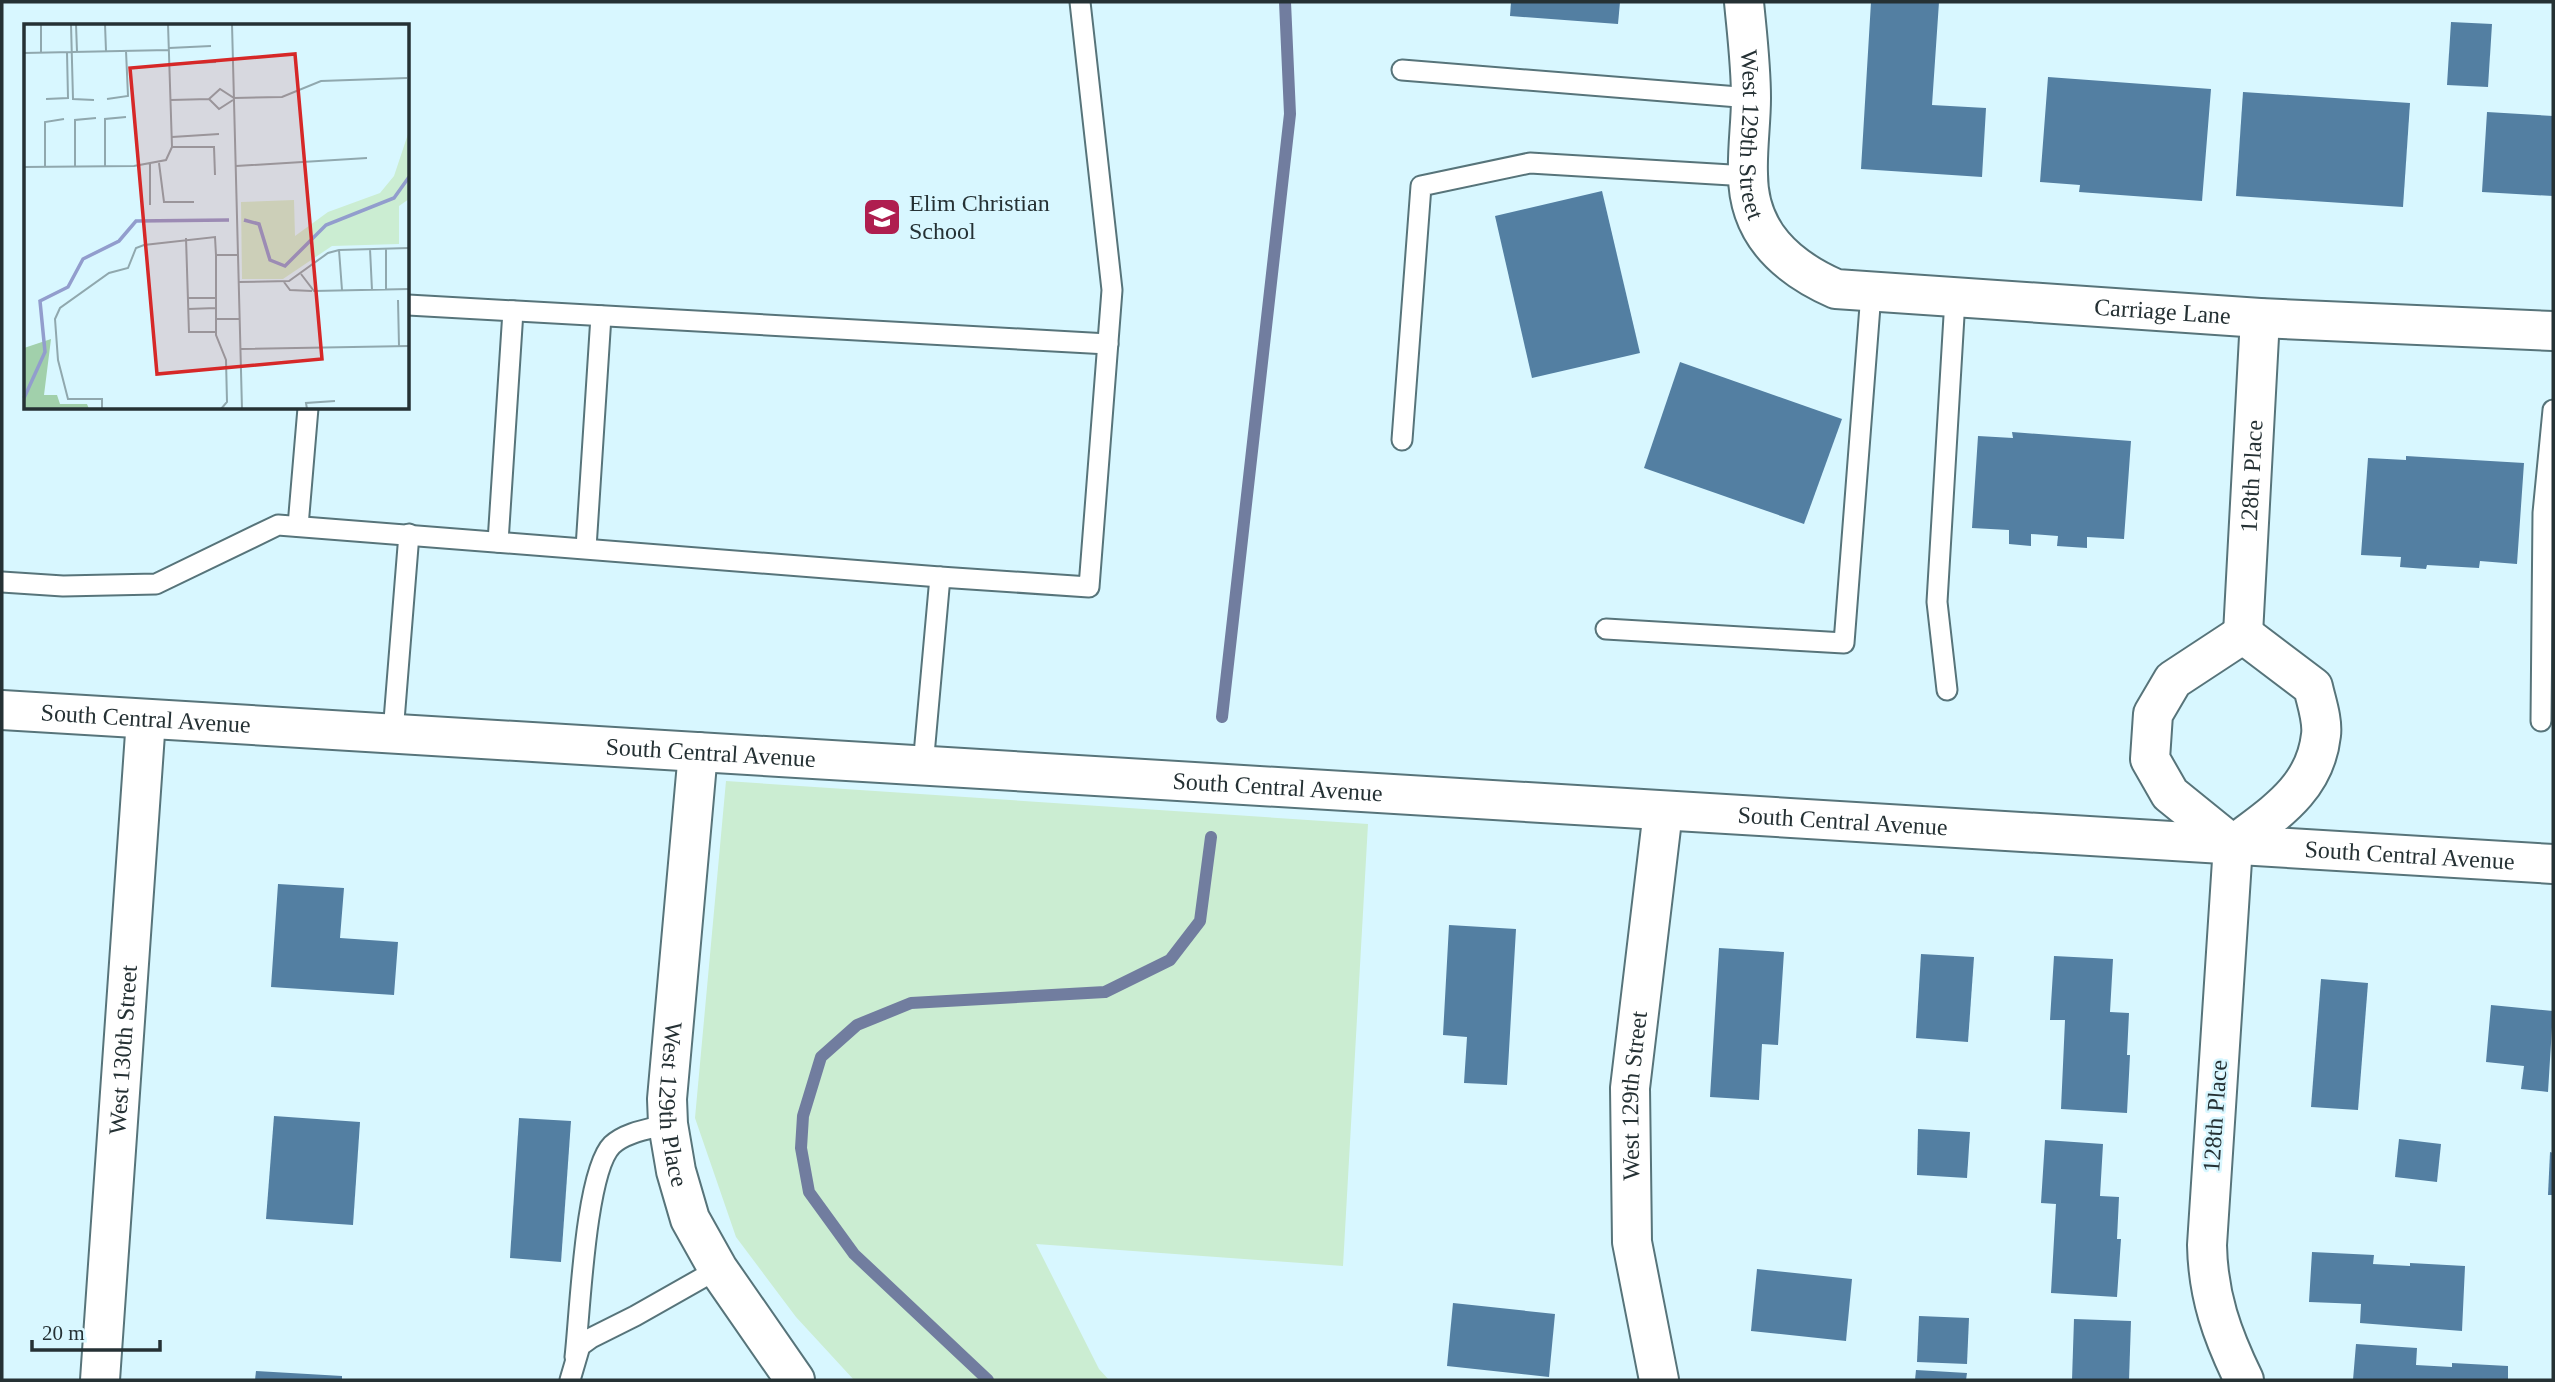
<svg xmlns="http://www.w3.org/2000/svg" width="2555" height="1382" viewBox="0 0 2555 1382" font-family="'Times New Roman',serif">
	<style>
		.green { fill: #cbedd2 }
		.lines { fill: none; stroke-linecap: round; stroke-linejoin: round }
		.stream { stroke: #717d9f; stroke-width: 12 }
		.building { fill: #537fa2 }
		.lane-casing { stroke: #57747a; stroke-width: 23 }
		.street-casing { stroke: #57747a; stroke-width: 42 }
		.secondary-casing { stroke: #57747a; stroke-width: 42 }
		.lane { stroke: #fff; stroke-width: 19 }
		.street { stroke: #fff; stroke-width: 38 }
		.secondary { stroke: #fff; stroke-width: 38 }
		.labels { text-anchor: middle; stroke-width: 5; stroke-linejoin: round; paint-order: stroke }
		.street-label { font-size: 24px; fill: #253134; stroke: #d8f7ff }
		.poi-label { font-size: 24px; fill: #253134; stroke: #d8f7ff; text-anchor: start }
		.inset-river { fill: none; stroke: #929dcd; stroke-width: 3.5 }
		.inset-road { fill: none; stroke: #90a8ae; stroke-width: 2 }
		.view { fill: #d62828; fill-opacity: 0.15; stroke: #d62828; stroke-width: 3.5 }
		.inset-edge { fill: none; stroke: #253134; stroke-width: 3.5 }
	</style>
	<rect width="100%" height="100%" fill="#d8f7ff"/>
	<polygon class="green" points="726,781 1368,824 1343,1266 1036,1244 1099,1369 1109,1380 854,1380 796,1317 736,1237 695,1118"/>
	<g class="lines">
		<g class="stream">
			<polyline points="1222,717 1290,114 1285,2"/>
			<polyline points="988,1380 854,1254 809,1192 801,1148 803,1116 821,1057 857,1025 911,1003 1105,992 1170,960 1200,921 1211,837"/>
		</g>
	</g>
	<g class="building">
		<polygon points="1511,2 1620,2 1618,24 1510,16"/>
		<polygon points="1871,2 1939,2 1932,105 1986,108 1982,177 1861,169"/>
		<polygon points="2451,22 2492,24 2488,87 2447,85"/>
		<polygon points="2048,77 2211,89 2202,201 2079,192 2080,185 2040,182"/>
		<polygon points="2243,92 2410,103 2403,207 2236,196"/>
		<polygon points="2487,112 2553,116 2553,196 2482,192"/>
		<polygon points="1602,191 1640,353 1532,378 1495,216"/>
		<polygon points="1680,362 1842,419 1804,524 1644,468"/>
		<polygon points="2012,432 2131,441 2124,539 2087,537 2087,548 2057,546 2058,536 2031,534 2031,546 2009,544 2009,530 1972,528 1978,436 2013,438"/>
		<polygon points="2406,456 2524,463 2517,564 2480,561 2479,568 2427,565 2426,569 2400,567 2401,557 2361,555 2368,458 2406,460"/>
		<polygon points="278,884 344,888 340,938 398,942 394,995 271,987"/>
		<polygon points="1449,925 1516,929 1507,1085 1464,1083 1467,1037 1443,1035"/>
		<polygon points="1719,948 1784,952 1778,1045 1762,1044 1759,1100 1710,1097"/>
		<polygon points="1921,954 1974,957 1968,1042 1916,1038"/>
		<polygon points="2054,956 2113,959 2110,1012 2129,1013 2127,1055 2130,1055 2127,1113 2061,1109 2065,1020 2050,1020"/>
		<polygon points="2321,979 2368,983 2358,1110 2311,1107"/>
		<polygon points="2491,1005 2553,1011 2548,1092 2521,1089 2524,1066 2486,1062"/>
		<polygon points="274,1116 360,1122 353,1225 266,1219"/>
		<polygon points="519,1118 571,1121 561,1262 510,1258"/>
		<polygon points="1918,1129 1970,1132 1967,1178 1917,1175"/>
		<polygon points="2399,1139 2441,1144 2437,1182 2395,1177"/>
		<polygon points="2045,1140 2103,1144 2100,1196 2119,1197 2117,1239 2121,1239 2117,1297 2051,1293 2056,1204 2041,1203"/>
		<polygon points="2550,1152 2553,1153 2553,1195 2548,1195"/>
		<polygon points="2312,1252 2374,1255 2373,1264 2410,1266 2410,1263 2465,1266 2462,1331 2360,1323 2361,1304 2309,1302"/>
		<polygon points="1757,1269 1852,1279 1846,1341 1751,1331"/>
		<polygon points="1453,1303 1555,1314 1549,1377 1447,1366"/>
		<polygon points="1919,1316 1969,1318 1967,1364 1917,1362"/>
		<polygon points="2074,1319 2131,1321 2129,1380 2072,1380"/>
		<polygon points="2356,1344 2417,1348 2416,1365 2452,1367 2452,1363 2508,1366 2508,1380 2353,1380"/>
		<polygon points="1916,1370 1967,1373 1966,1380 1915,1380"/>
		<polygon points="256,1371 342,1376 342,1380 255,1380"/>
	</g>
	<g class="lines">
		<defs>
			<g id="lane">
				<polyline points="1402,70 1751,98"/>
				<polyline points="408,305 1108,344"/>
				<polyline points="1402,440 1421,186 1530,163 1748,176"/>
				<polyline points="298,526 308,408"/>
				<polyline points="498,542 513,311"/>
				<polyline points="586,548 601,316"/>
				<polyline points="2,582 63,586 156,584 278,525 940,577"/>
				<polyline points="1606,629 1844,643 1871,293"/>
				<polyline points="1947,690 1937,602 1955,299"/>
				<polyline points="2541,721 2543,513 2553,410"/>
				<polyline points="393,733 409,534"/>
				<polyline points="923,766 940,577 1089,587 1112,290 1080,2"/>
				<path d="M 575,1357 C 580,1314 585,1172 612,1145 C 626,1132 650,1129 668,1124"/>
				<polyline points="570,1380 580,1346 591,1338 635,1316 718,1269"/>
			</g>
			<g id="street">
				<path id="s1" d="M 1744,2 C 1747,34 1751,66 1751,98 C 1751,123 1747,149 1748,174 C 1748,233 1786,267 1836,289 L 2260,318 L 2553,331"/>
				<path d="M 2243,634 L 2313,687 C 2316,701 2323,720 2321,735 C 2315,790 2273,814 2233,845 L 2207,1245 C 2208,1296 2222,1335 2244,1380"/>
				<path id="s2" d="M 2243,634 L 2260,318"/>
				<path id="s3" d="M 698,752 L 667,1099 L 668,1124 L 676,1171 L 690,1219 L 718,1269 L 795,1380"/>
				<polyline points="2233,845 2170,794 2150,759 2153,714 2173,680 2243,634"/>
				<path id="s4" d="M 100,1380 L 146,719"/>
				<path id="s5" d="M 1659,1380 L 1632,1242 L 1630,1088 L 1663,811"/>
			</g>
			<g id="secondary">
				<path id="s6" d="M 2,710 L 2553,864"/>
			</g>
		</defs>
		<use href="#lane" class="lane-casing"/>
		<use href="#street" class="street-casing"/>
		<use href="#secondary" class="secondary-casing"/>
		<use href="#lane" class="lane"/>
		<use href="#street" class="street"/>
		<use href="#secondary" class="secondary"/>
	</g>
	<defs>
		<symbol id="school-square" viewBox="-11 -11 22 22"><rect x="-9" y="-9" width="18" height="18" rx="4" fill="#af1e4f" stroke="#d8f7ff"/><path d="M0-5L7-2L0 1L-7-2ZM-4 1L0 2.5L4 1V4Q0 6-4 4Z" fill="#fff"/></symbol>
	</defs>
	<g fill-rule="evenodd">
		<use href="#school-square" x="860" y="195" width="44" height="44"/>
	</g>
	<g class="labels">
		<g class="street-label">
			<text dy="8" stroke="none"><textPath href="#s1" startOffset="133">West 129th Street</textPath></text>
			<text dy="8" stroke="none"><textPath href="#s1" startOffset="654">Carriage Lane</textPath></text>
			<text dy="8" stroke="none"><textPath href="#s2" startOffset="158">128th Place</textPath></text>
			<text dy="8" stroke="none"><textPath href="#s6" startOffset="144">South Central Avenue</textPath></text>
			<text dy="8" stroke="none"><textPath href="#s6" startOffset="710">South Central Avenue</textPath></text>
			<text dy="8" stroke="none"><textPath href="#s6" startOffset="1278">South Central Avenue</textPath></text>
			<text dy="8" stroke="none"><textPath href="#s6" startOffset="1844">South Central Avenue</textPath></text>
			<text dy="8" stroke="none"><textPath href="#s6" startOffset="2412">South Central Avenue</textPath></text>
			<text dy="8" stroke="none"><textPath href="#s4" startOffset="331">West 130th Street</textPath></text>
			<text dy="8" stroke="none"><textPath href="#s5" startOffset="287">West 129th Street</textPath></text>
			<text dy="8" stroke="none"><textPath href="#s3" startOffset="354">West 129th Place</textPath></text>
			<text transform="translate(2215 1116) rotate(-86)" y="8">128th Place</text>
		</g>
		<g class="poi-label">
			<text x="909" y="211">Elim Christian<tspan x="909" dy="28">School</tspan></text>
		</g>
	</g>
	<g transform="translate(24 24)">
		<rect width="385" height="385" fill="#d8f7ff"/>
		<path d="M 385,107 L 385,175 L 375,182 L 375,220 L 308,222 L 259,255 L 218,255 L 217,178 L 270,176 L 271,212 L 304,188 L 356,169 L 370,152 Z" fill="#cbedd2"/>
		<path d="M 27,315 L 20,371 L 33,371 L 36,380 L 63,380 L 65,385 L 0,385 L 0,324 Z" fill="#a1d0ab"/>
		<path class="inset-river" d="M 220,196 L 235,200 L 246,236 L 261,242 L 302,201 L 370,174 L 385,153M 0,374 L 21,328 L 16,277 L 44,263 L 59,235 L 95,217 L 112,197 L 205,196"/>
		<path class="inset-road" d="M 17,0 L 17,29M 47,0 L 49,75 L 70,76M 52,0 L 53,28M 81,0 L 82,27M 208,0 L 218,385M 145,24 L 187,22M 0,29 L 145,26M 145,40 L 192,38M 22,75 L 44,74 L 43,28M 83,75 L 104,72 L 102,27M 185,75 L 196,65 L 210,74 L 258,73 L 297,57 L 383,54M 185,75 L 195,85 L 209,76M 147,76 L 185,75M 148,113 L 195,110M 148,123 L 190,123 L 191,151M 126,139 L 126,181M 135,139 L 140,178 L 170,178M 81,142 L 81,95 L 102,93M 212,142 L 343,134M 0,143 L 110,142 L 142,136 L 148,123 L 144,0M 21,143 L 21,98 L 40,95M 51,143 L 51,96 L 72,94M 162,214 L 165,308 L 192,308M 346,225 L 348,266M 362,225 L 362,265M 315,226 L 318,266M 192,231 L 192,311 L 202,336 L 203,378 L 197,385M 277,250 L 290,267 L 385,265M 215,258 L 265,257 L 304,229 L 315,226 L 385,224M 260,258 L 266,266 L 288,267M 164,274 L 192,274M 374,276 L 375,322M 164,285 L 192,284M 192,295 L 216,295M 217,325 L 385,322M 78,385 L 78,375 L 44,375 L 34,336 L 31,295 L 36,284 L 85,249 L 104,244 L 112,224 L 120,221 L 191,213 L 192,231 L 214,231M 283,385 L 282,379 L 311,377"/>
		<path class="view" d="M 271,30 L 298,335 L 133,350 L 106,44 Z"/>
		<rect width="385" height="385" class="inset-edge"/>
	</g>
	<rect width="2555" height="1382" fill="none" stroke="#253134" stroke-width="7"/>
	<path d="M32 1340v10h128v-10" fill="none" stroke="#253134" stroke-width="3.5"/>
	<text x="42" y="1340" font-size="21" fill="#253134" stroke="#d8f7ff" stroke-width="5" paint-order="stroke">20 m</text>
</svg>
